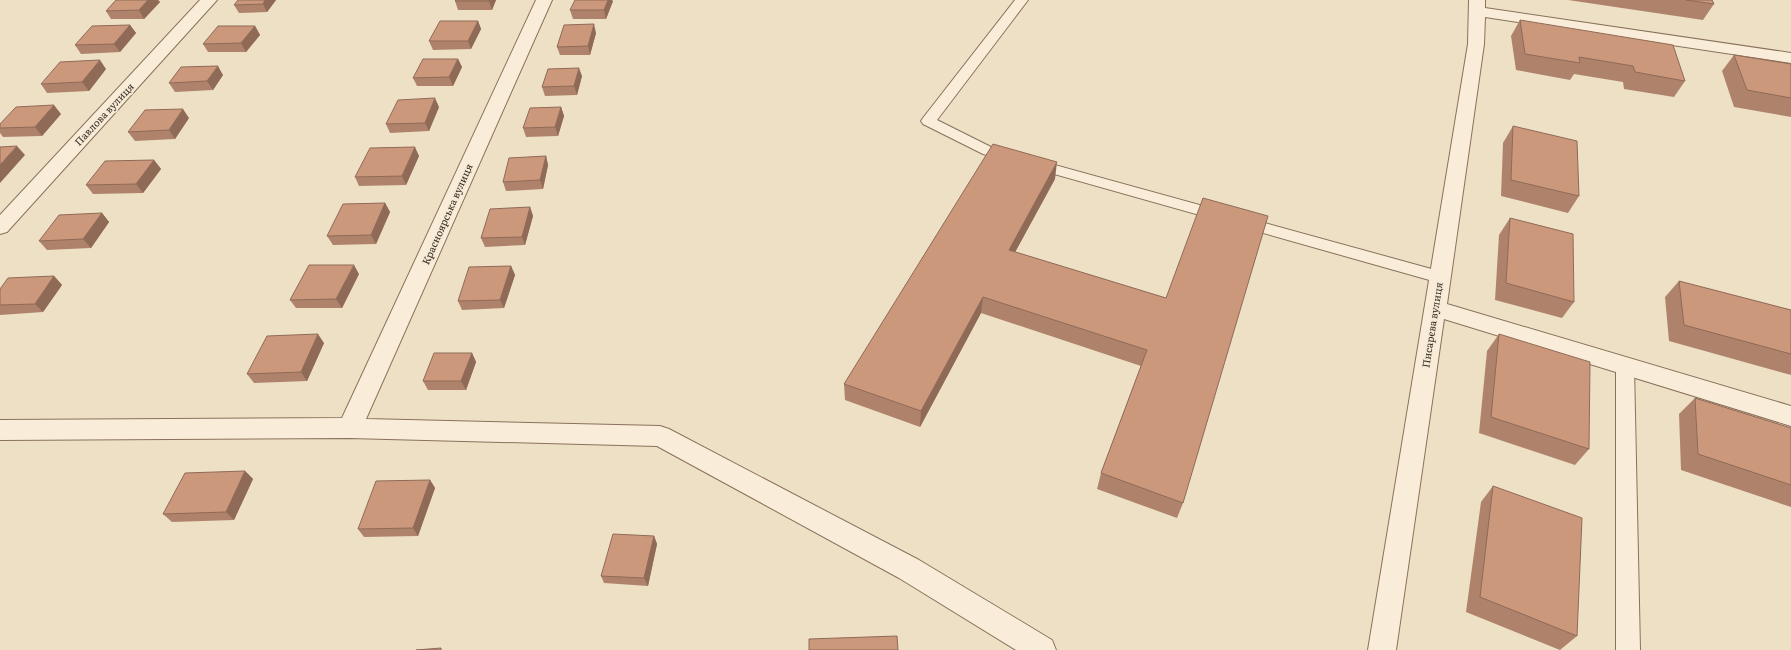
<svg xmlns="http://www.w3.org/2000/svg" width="1791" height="650" viewBox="0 0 1791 650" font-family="Literata,serif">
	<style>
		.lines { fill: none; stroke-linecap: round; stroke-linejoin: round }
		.service-casing { stroke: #89715b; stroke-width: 2 }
		.minor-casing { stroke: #89715b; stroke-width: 2 }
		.service { fill: #f9edd9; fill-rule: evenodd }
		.minor { fill: #f9edd9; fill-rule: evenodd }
		.wall { fill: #af836b }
		.shaded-wall { fill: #8f6a57 }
		.building { fill: #cc987c; stroke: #8f6a57 }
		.labels { text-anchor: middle; stroke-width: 3.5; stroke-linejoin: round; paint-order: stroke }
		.street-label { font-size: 10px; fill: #392a1f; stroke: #f5ead5 }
	</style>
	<rect width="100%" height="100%" fill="#eee0c5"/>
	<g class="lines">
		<defs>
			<g id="service">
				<polygon points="1015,0 1028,0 937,120 993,148 1446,273 1449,277 1446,281 1440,283 983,154 923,124 921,121 923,118"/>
				<polygon points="1625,359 1632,361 1634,366 1640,650 1616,650 1616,366 1618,361"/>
			</g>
			<g id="minor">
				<polygon points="200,0 217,0 7,232 0,234 0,215"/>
				<polygon points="536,0 552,0 366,419 660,426 669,429 919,560 1052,640 1056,650 1016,650 899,578 657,446 350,438 0,440 0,420 342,418"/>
				<polygon points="1469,0 1485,0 1485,8 1791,53 1791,63 1485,17 1484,44 1447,304 1791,406 1791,426 1444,319 1396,650 1368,650 1468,44"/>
			</g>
		</defs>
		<use href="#service" class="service-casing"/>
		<use href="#minor" class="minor-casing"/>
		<use href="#service" class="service"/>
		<use href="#minor" class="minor"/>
	</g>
	<g class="wall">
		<polygon points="116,0 158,0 160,2 144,19 111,19 106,11"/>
		<polygon points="276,0 267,12 239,13 234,5"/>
		<polygon points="456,0 496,0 492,10 458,10 455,1"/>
		<polygon points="1568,0 1712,0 1714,4 1703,20"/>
		<polygon points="613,1 606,19 573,19 570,10"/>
		<polygon points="1520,20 1685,81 1674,97 1624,89 1623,82 1574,74 1570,80 1516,70 1511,36"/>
		<polygon points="478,21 481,29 471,49 433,50 429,41"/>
		<polygon points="130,25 136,33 120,52 81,54 75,45"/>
		<polygon points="255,26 260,35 246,52 208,52 203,44"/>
		<polygon points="596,33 590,55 560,55 557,47"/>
		<polygon points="1734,55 1791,64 1791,117 1734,107 1722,71"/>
		<polygon points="458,59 462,67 453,86 417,86 413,78"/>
		<polygon points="106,69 89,91 47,93 41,84"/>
		<polygon points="223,75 213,90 175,92 169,83"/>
		<polygon points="582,76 577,95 545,96 542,87"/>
		<polygon points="439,107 429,131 390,133 386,124"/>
		<polygon points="561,107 564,116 558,136 526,137 523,128"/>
		<polygon points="61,114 42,136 3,137 0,133 0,124"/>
		<polygon points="189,118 175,139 135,141 128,132"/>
		<polygon points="1513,126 1579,196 1568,213 1501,196 1503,143"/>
		<polygon points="419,156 406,185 359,186 355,177"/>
		<polygon points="546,156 548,165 543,189 506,191 503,182"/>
		<polygon points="154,160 161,169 143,193 93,194 86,185"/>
		<polygon points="1055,179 1015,252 1166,298 1183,503 1177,518 1097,489 1101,473 1141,366 981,313 920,427 845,400 844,384"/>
		<polygon points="385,203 390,212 376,244 333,245 327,236"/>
		<polygon points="530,207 533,216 525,245 485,247 481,238"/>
		<polygon points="102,213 109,222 91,248 47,250 39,241"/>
		<polygon points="1510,218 1574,302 1562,318 1495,300 1499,235"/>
		<polygon points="511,266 515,275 504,308 462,310 458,301"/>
		<polygon points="359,274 342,308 296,308 290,300"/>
		<polygon points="54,276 62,285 43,312 0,315 0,289"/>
		<polygon points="1679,281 1791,310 1791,375 1669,341 1665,297"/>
		<polygon points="1499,334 1589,449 1575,465 1479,433 1487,351"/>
		<polygon points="324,343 307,381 254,383 247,374"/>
		<polygon points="472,353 476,362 466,390 428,390 423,381"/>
		<polygon points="1695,398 1791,428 1791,507 1681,470 1679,414"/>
		<polygon points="245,471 253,479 234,520 172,522 163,514"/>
		<polygon points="430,480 435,488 418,536 364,537 358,529"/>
		<polygon points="1493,486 1577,636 1560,650 1466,612 1481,502"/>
		<polygon points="654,536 657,544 648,586 604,583 601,576"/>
	</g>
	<g class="shaded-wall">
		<polygon points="148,0 158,0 160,2 144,19 139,10"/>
		<polygon points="265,0 276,0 267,12 263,4"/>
		<polygon points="489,0 496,0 492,10 489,1"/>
		<polygon points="608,0 612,0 613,1 606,19 604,10"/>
		<polygon points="478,21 481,29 471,49 468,41"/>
		<polygon points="594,24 596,33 590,55 588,46"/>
		<polygon points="130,25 136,33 120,52 114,44"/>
		<polygon points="255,26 260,35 246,52 241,43"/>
		<polygon points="458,59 462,67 453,86 449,77"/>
		<polygon points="100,60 106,69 89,91 82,82"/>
		<polygon points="218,66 223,75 213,90 207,81"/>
		<polygon points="579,68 582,76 577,95 574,86"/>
		<polygon points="435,98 439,107 429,131 425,123"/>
		<polygon points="54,105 61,114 42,136 35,127"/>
		<polygon points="561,107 564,116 558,136 555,127"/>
		<polygon points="183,109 189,118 175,139 169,130"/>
		<polygon points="17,146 25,155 0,183 0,165"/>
		<polygon points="415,147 419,156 406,185 402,176"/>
		<polygon points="546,156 548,165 543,189 540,180"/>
		<polygon points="154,160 161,169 143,193 136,184"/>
		<polygon points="1057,162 1055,179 1007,267 1009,250"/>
		<polygon points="385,203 390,212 376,244 371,235"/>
		<polygon points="530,207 533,216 525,245 522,237"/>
		<polygon points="102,213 109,222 91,248 83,239"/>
		<polygon points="354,265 359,274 342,308 336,299"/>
		<polygon points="511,266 515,275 504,308 500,300"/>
		<polygon points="54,276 62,285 43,312 35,304"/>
		<polygon points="983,297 981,313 920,427 921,411"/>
		<polygon points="318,334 324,343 307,381 301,372"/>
		<polygon points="472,353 476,362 466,390 461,381"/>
		<polygon points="245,471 253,479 234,520 226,512"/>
		<polygon points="430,480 435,488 418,536 413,528"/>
		<polygon points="654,536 657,544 648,586 644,578"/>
	</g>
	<g class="building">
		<polygon points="116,0 148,0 139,10 106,11"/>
		<polygon points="238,0 265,0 263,4 234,5"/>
		<polygon points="456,0 489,0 489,1 455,1"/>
		<polygon points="575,0 608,0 604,10 570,10"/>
		<polygon points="1686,0 1712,0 1714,4"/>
		<polygon points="1520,20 1673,45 1685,81 1635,72 1633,66 1579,57 1580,63 1525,54"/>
		<polygon points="440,21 478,21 468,41 429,41"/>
		<polygon points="594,24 588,46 557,47 564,25"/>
		<polygon points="130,25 114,44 75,45 92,26"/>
		<polygon points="218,26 255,26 241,43 203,44"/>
		<polygon points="1734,55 1791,64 1791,98 1747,90"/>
		<polygon points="423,59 458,59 449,77 413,78"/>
		<polygon points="100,60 82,82 41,84 60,62"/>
		<polygon points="218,66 207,81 169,83 181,67"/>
		<polygon points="579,68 574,86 542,87 548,69"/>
		<polygon points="435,98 425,123 386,124 398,100"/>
		<polygon points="54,105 35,127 0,128 0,124 16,107"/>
		<polygon points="561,107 555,127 523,128 530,108"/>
		<polygon points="183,109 169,130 128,132 145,110"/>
		<polygon points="1513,126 1577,141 1579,196 1511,180"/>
		<polygon points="993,144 1057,162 1009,250 1166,298 1203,198 1268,216 1183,503 1101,473 1147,350 983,297 921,411 844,384"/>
		<polygon points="17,146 0,165 0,147"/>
		<polygon points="415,147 402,176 355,177 370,148"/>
		<polygon points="546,156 540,180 503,182 509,158"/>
		<polygon points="154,160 136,184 86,185 105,161"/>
		<polygon points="385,203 371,235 327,236 343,204"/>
		<polygon points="530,207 522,237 481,238 490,209"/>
		<polygon points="102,213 83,239 39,241 59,215"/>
		<polygon points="1510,218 1573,234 1574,302 1506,283"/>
		<polygon points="309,265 354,265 336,299 290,300"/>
		<polygon points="511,266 500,300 458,301 469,267"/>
		<polygon points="54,276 35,304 0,305 0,289 8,278"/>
		<polygon points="1679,281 1791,310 1791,354 1684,325"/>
		<polygon points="318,334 301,372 247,374 267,336"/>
		<polygon points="1499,334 1590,362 1589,449 1491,417"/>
		<polygon points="434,353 472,353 461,381 423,381"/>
		<polygon points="1695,398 1791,428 1791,485 1698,454"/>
		<polygon points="245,471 226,512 163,514 185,473"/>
		<polygon points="430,480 413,528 358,529 376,481"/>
		<polygon points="1493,486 1582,518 1577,636 1480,597"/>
		<polygon points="613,534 654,536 644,578 601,576"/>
		<polygon points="897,636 898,650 809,650 809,639"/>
		<polygon points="441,648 441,650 416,650"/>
	</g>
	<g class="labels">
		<g class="street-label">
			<text transform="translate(104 114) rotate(-47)" y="4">Павлова вулиця</text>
			<text transform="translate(447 214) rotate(-66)" y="4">Красноярська вулиця</text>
			<text transform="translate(1432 325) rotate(-81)" y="4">Писарєва вулиця</text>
		</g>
	</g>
</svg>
